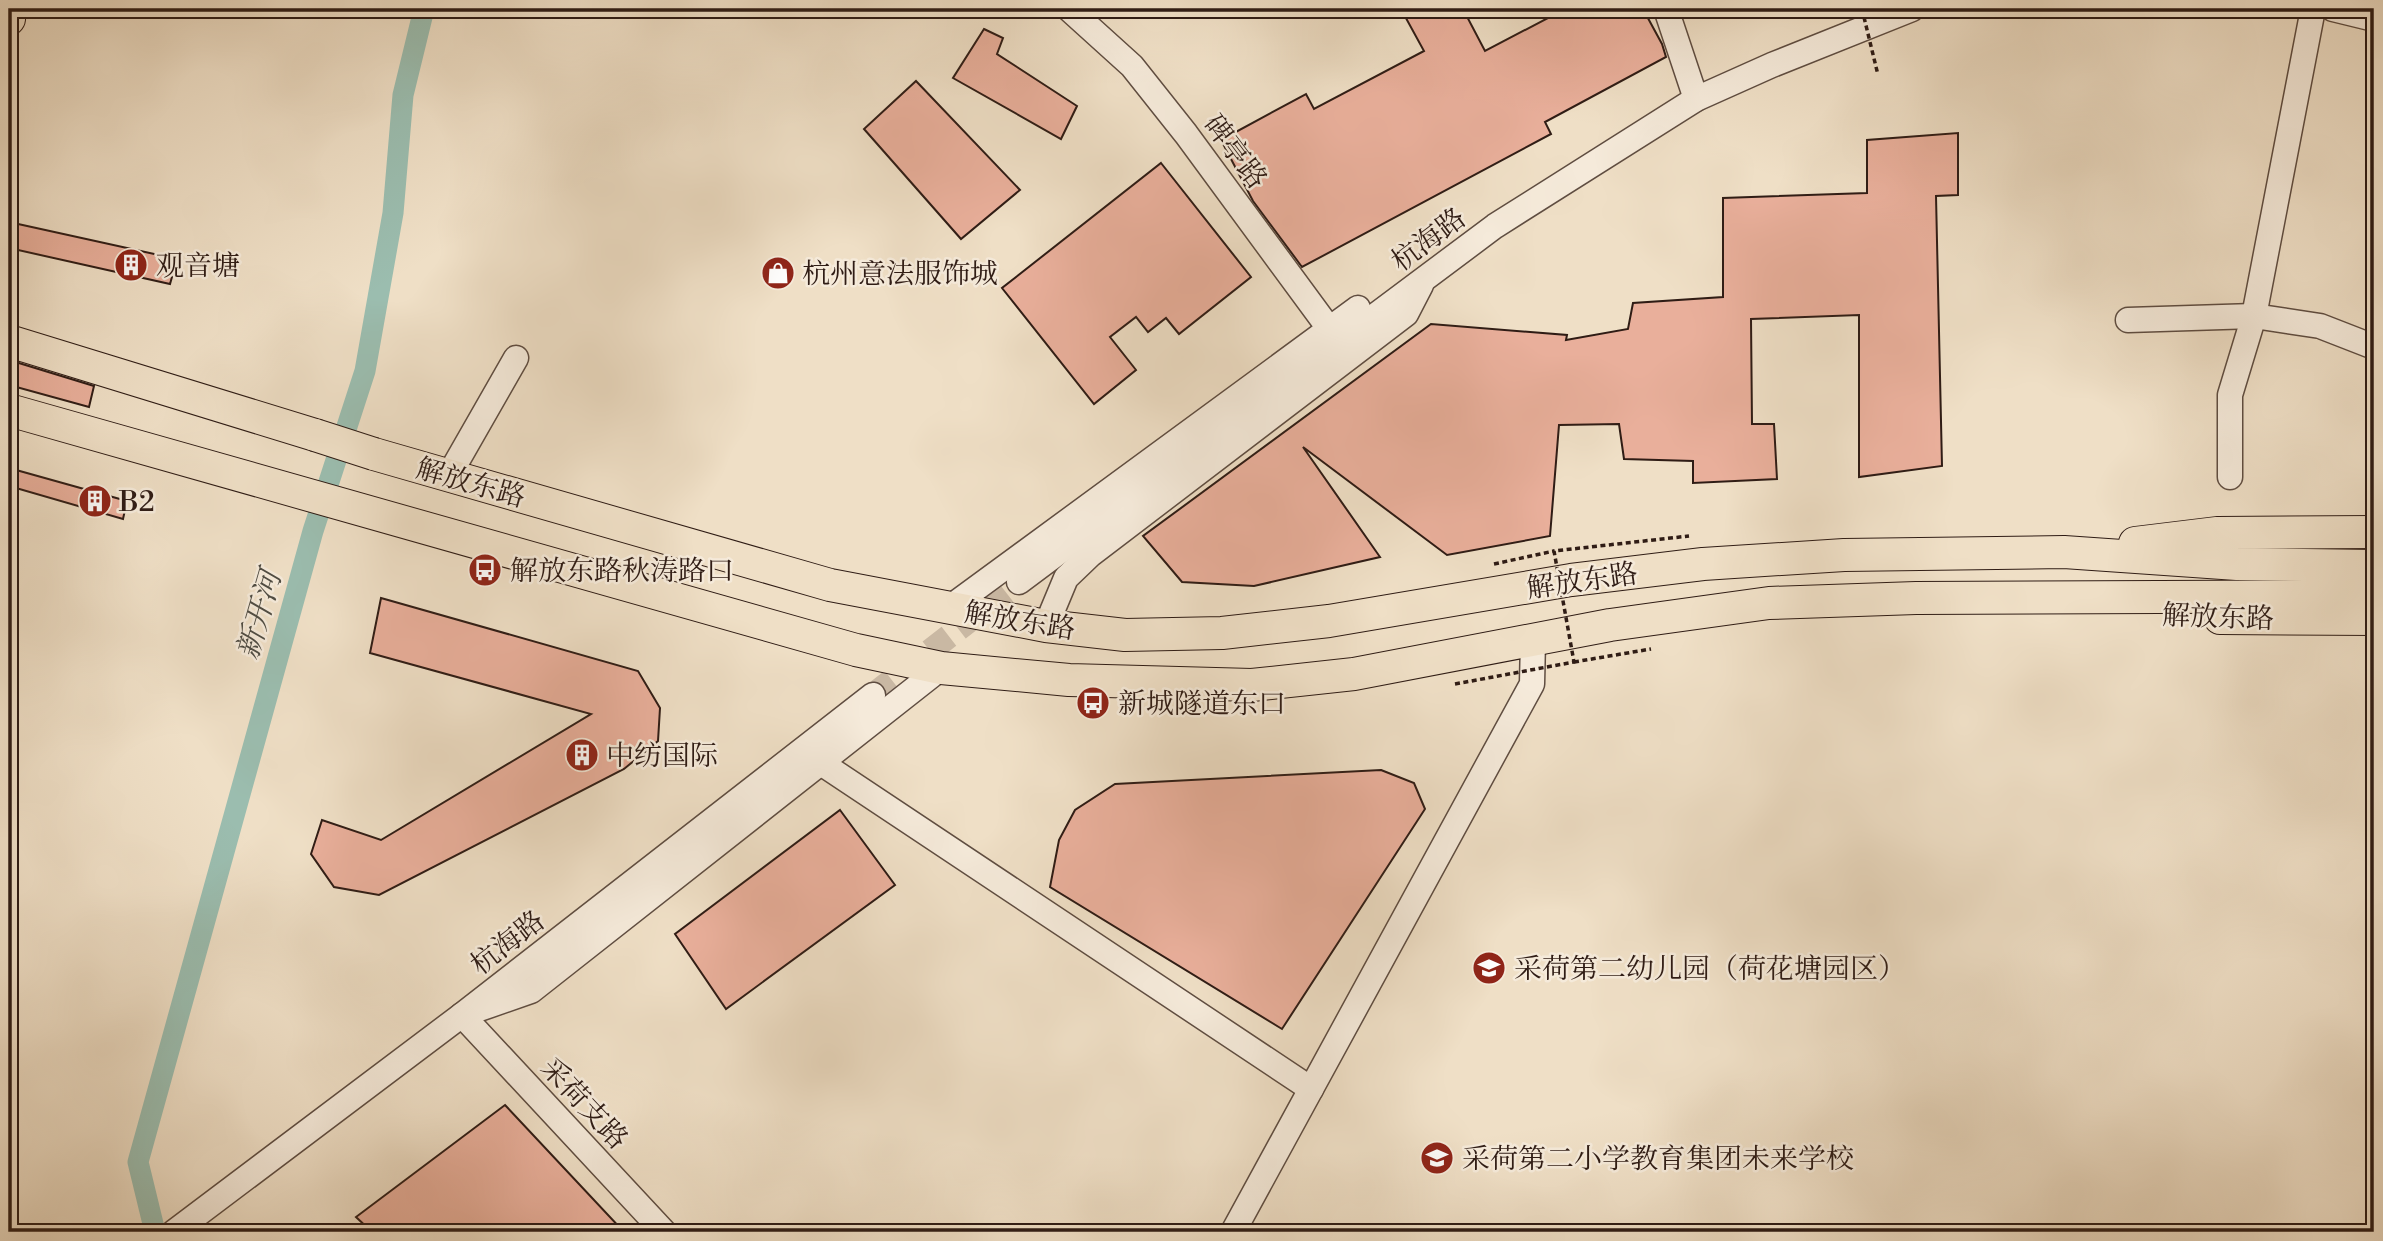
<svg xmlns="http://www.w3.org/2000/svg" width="2383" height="1241" viewBox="0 0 2383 1241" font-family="'Libre Bodoni','Noto Serif SC',serif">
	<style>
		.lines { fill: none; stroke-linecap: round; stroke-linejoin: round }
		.canal { stroke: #9bbdaf; stroke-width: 21 }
		.building { fill: #e9af9b; stroke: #2f1c15; stroke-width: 2 }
		.minor-tunnel { stroke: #c9b8a3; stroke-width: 24; stroke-dasharray: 24 12; stroke-linecap: butt }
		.minor-casing { stroke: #5f4d41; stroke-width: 27 }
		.major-casing { stroke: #2f1c15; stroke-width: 34 }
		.path { stroke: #2f1c15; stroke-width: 3.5; stroke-dasharray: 5 3.5; stroke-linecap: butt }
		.minor { stroke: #f5eada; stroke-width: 24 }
		.major { stroke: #efdfc6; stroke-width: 32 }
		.major-bridge-casing { stroke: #2f1c15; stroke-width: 34; stroke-linecap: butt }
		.path-bridge { stroke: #2f1c15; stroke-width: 3.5; stroke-dasharray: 5 3.5; stroke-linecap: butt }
		.major-bridge { stroke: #efdfc6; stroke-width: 32 }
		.labels { text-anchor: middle; stroke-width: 5; stroke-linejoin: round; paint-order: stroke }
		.street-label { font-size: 28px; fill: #2f1c15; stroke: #f5eada }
		.poi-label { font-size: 28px; fill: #2f1c15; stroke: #f5eada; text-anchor: start }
		.water-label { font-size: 30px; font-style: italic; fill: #4f4c43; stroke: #f5eada }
	</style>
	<rect width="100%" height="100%" fill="#efdfc6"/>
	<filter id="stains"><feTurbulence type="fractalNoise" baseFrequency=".00286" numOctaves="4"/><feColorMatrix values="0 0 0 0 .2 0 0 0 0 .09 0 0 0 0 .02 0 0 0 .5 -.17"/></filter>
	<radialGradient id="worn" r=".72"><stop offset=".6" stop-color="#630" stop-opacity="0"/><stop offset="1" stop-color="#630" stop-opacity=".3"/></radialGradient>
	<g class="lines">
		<polyline class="canal" points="155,1232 138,1162 313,531 365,371 393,213 403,95 424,9"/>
	</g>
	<g class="building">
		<polygon points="1401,9 1463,9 1485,51 1565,9 1643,9 1662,44 1666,57 1545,122 1551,134 1302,267 1253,201 1221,140 1306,94 1314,109 1424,51"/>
		<polygon points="984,29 1003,38 997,54 1077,106 1061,139 953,78"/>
		<polygon points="916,81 1020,190 961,239 864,129"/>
		<polygon points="1958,133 1958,195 1936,196 1942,466 1859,477 1859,315 1751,319 1752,424 1774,424 1777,479 1693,483 1693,461 1624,459 1619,424 1559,425 1550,536 1447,555 1303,447 1380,557 1254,586 1182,582 1143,536 1431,324 1567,335 1566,340 1628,329 1633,303 1723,297 1723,198 1867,193 1867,140"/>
		<polygon points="1161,163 1251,277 1179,334 1166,318 1148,332 1136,317 1110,337 1136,370 1094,404 1002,288"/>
		<polygon points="9,222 177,259 170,284 9,248"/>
		<polygon points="9,360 94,386 89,407 9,385"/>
		<polygon points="9,468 127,501 123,519 9,486"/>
		<polygon points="381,598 638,671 660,708 658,741 624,769 379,895 334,887 311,854 322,820 381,840 591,714 370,653"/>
		<polygon points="1381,770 1414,783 1425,809 1282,1029 1050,887 1059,840 1075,810 1115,784"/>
		<polygon points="840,810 895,885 726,1009 675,934"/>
		<polygon points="505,1105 624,1232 372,1232 356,1217"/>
	</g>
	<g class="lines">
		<polyline class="minor-tunnel" points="873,695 1019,582"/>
		<defs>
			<g id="minor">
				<polyline points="1069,9 1132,66 1186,134 1339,342"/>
				<polyline points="1666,9 1696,99"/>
				<polyline points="2333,9 2374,19"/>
				<polyline points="2128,320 2254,316 2320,326 2374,347"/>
				<polyline points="448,477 516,358"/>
				<polyline points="2230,477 2230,395 2254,316 2313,9"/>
				<polyline points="1019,582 1495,226 1696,99 1772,65 1912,9"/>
				<polyline points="948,609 1358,308"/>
				<polyline points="1046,626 1066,578 1090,555 1406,314 1421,285"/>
				<polyline points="821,763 1311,1089"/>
				<polyline points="174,1232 462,1015 873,695"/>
				<polyline points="664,1232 462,1015 531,991 941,668"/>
				<polyline points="1233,1232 1532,684 1533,640"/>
			</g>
			<g id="major">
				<polyline points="9,19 10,9"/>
				<polyline points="9,341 315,435"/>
				<polyline points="9,410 856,650 941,668 1069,680 1252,685 1354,674 1610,625 1769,603 1916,598 2374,596"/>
				<polyline points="374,454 830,585 1046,626 1125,635 1222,633 1329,621 1571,580 1703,564 1844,555 2064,552 2237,564 2374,566"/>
				<polyline points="2135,543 2217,533 2374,532"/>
				<polyline points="2220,618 2374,619"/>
			</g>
		</defs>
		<use href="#minor" class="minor-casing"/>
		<use href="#major" class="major-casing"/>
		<g class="path">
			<polyline points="1494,564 1554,551"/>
			<polyline points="1574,662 1651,649"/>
		</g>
		<use href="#minor" class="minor"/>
		<use href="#major" class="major"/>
		<defs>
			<polyline id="major-bridge" points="315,435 374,454"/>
		</defs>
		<use href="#major-bridge" class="major-bridge-casing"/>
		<g class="path-bridge">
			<polyline points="1862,9 1878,75"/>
			<polyline points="1455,684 1574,662 1554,551 1689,536"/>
		</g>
		<use href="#major-bridge" class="major-bridge"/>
	</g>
	<defs>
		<symbol id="building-disc" viewBox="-11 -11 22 22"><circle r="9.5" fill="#8f2418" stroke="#f5eada"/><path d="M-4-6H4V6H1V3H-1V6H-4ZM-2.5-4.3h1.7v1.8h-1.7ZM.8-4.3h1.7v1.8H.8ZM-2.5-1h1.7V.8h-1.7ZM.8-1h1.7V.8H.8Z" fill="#fff"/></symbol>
		<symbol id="shop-disc" viewBox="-11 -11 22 22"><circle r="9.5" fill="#8f2418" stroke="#f5eada"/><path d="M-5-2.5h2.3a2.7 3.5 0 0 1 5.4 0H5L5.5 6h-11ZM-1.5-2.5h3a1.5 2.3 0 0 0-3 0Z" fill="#fff"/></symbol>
		<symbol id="bus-disc" viewBox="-11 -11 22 22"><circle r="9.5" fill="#8f2418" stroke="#f5eada"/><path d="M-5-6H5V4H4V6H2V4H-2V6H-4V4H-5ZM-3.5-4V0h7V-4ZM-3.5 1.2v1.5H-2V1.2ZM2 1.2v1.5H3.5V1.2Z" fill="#fff"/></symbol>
		<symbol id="school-disc" viewBox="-11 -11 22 22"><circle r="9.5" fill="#8f2418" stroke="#f5eada"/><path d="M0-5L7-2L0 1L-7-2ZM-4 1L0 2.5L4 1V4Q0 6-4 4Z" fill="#fff"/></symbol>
	</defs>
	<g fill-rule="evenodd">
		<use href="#building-disc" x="112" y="246" width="38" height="38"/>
		<use href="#shop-disc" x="759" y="254" width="38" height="38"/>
		<use href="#building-disc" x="76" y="482" width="38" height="38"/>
		<use href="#bus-disc" x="466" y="551" width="38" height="38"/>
		<use href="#bus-disc" x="1074" y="684" width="38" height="38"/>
		<use href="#building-disc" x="563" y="736" width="38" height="38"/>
		<use href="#school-disc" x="1470" y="949" width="38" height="38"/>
		<use href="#school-disc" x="1418" y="1139" width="38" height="38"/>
	</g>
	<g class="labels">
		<g class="street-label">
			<text transform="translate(1236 151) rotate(53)" y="10">碑亭路</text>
			<text transform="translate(1428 239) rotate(-37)" y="10">杭海路</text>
			<text transform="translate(471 482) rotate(16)" y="10">解放东路</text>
			<text transform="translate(1582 580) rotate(-8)" y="10">解放东路</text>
			<text transform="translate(2218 616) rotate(2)" y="10">解放东路</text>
			<text transform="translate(1020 620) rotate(9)" y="10">解放东路</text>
			<text transform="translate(507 942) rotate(-38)" y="10">杭海路</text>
			<text transform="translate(585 1103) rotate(47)" y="10">采荷支路</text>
		</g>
		<g class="poi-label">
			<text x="156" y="275">观音塘</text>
			<text x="802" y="283">杭州意法服饰城</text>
			<text x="119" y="511">B2</text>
			<text x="510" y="580">解放东路秋涛路口</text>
			<text x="1118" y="713">新城隧道东口</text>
			<text x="606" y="765">中纺国际</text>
			<text x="1514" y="978">采荷第二幼儿园（荷花塘园区）</text>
			<text x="1462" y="1168">采荷第二小学教育集团未来学校</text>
		</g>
		<g class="water-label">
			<text transform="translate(259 615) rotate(-74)" y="10">新开河</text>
		</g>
	</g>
	<rect width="2383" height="1241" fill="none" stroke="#efdfc6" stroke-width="35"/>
	<rect x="10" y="10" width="2362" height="1220" fill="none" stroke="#2f1c15" stroke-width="3.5"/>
	<rect x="18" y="18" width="2348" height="1206" fill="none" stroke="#2f1c15" stroke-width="2"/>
	<rect width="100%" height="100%" filter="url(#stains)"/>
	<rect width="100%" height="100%" fill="url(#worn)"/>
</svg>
